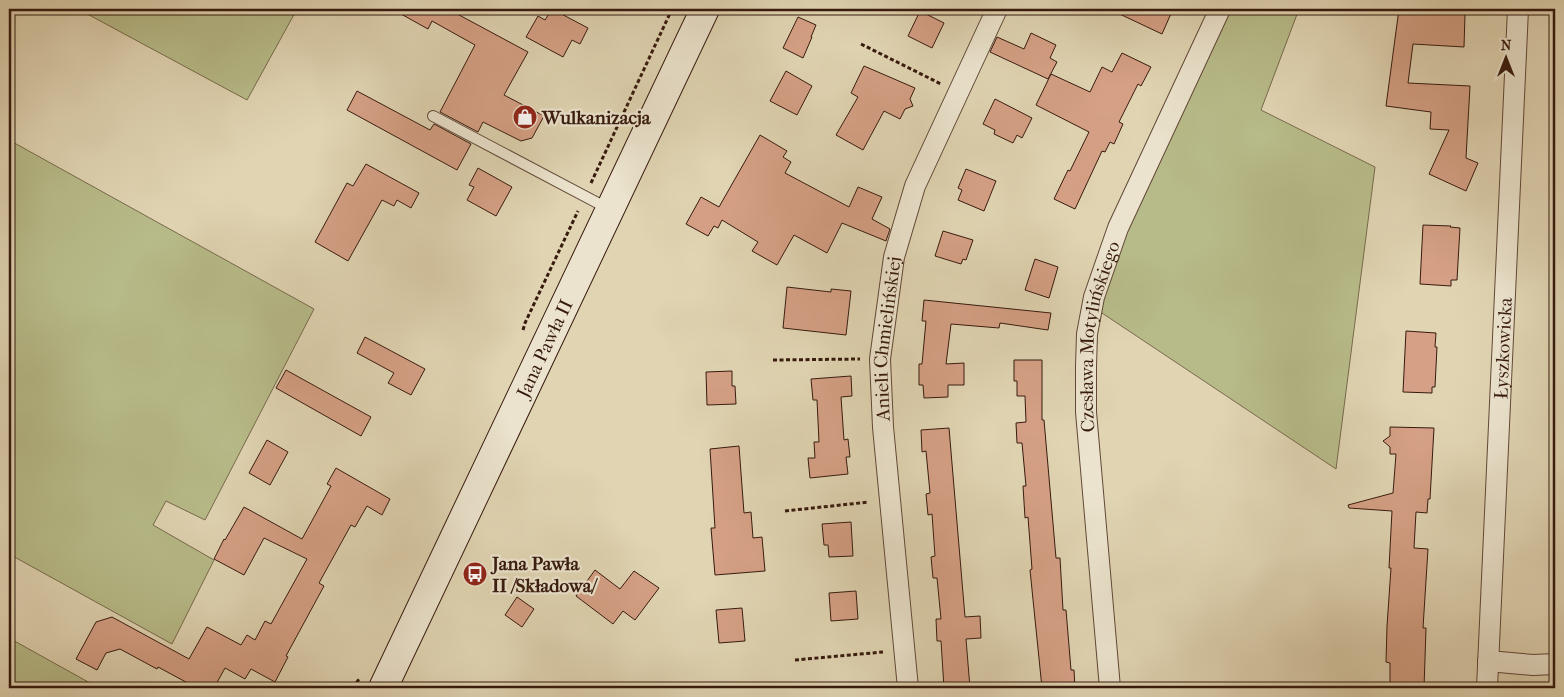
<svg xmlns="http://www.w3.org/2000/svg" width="1564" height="697" viewBox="0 0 1564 697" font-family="'IM FELL French Canon',serif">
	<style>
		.green { fill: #b7bb89; stroke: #776a4c }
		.building { fill: #d5a085; stroke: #371a0e }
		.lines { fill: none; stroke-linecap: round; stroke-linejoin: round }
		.lane-casing { stroke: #614837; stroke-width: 12 }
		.street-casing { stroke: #614837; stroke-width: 22 }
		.secondary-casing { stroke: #371a0e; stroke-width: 30 }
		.path { stroke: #371a0e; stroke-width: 3; stroke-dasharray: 4 2.5; stroke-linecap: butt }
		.lane { stroke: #ebe3cd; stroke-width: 10 }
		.street { stroke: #ebe3cd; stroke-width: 20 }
		.secondary { stroke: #ebe3cd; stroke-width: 28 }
		.labels { text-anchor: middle; stroke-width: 4.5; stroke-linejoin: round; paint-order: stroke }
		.poi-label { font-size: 19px; font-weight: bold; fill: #371a0e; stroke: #ebe3cd; text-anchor: start }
		.street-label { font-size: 19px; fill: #371a0e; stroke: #ebe3cd }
	</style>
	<rect width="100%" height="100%" fill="#e0d4b2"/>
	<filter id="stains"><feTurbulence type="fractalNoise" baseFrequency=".004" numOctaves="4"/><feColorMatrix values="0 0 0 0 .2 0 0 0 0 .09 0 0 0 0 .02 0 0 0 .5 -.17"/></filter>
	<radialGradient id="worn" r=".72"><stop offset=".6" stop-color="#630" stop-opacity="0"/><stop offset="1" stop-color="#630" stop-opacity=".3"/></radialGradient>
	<g class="green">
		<polygon points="78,9 297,9 247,100"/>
		<polygon points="1220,9 1299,9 1261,110 1375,167 1336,469 1099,311 1125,236"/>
		<polygon points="9,140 314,309 205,520 166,501 153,525 214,560 172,644 9,554"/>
		<polygon points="9,638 99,688 9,688"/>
	</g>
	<g class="building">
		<polygon points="392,9 448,9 528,52 504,95 544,116 532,138 521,141 483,122 478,132 440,112 475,45 432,21 428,29"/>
		<polygon points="552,9 588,28 580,44 572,40 563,57 526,37 538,16 545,20"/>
		<polygon points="1109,9 1173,9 1162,34"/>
		<polygon points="1399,9 1418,9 1418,11 1465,14 1464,47 1413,44 1408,83 1470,86 1466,158 1478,163 1466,191 1429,174 1449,130 1430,129 1431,112 1386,106"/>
		<polygon points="920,11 944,23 932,48 908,36"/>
		<polygon points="798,17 816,25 811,37 812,37 803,58 783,48"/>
		<polygon points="1031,33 1056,45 1050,58 1057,62 1048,79 990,52 997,37 1024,49"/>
		<polygon points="1122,53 1151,67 1141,86 1138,84 1119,122 1123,124 1114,144 1110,142 1105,152 1102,151 1075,209 1054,199 1068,170 1070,171 1089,132 1036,105 1051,74 1090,92 1102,67 1112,72"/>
		<polygon points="864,66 915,88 910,99 913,106 905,109 900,119 884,111 863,150 836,135 858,97 851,93"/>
		<polygon points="786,71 812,86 797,115 770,101"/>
		<polygon points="357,91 430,130 434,124 471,144 457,170 347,110"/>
		<polygon points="995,99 1032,118 1022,138 1017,135 1013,143 994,134 995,130 983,124"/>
		<polygon points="760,135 787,151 783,157 791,162 785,173 849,207 858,187 882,197 872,219 890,229 886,241 842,223 827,253 794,235 777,265 752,251 758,242 722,220 718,228 714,226 708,236 686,224 701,197 719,207"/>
		<polygon points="366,164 419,193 411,208 397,200 394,206 382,200 348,261 315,242 347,183 353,186"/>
		<polygon points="478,168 512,187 496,216 467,200 474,187 469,185"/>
		<polygon points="966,169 996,181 984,211 958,200 962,190 958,188"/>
		<polygon points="1423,225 1451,226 1450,227 1460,228 1457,280 1451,280 1451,286 1420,284"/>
		<polygon points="943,231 973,240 966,260 963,259 961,264 935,256"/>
		<polygon points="1035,259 1058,267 1049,298 1025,290"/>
		<polygon points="787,287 831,292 831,289 851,291 846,335 783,328"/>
		<polygon points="924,300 1051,313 1048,330 1000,323 999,328 951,324 946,364 964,363 964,385 948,385 948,397 924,398 923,385 919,385 919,364 922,364 926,321 922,321"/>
		<polygon points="1406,331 1436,333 1435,347 1437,347 1435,387 1432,387 1432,393 1403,392"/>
		<polygon points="365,337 425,369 411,395 388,383 394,373 357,353"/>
		<polygon points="1014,360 1042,360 1042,420 1044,420 1056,558 1060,558 1063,610 1066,610 1071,670 1074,670 1075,688 1042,688 1030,570 1032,569 1028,517 1025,518 1023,486 1026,486 1022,443 1017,443 1016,423 1026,422 1025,396 1017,396 1017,381 1014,381"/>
		<polygon points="286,370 371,417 361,436 276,388"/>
		<polygon points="732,371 732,386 735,386 736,404 707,405 706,372"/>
		<polygon points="851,376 852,396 841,397 844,440 848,439 850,457 846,457 848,474 810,478 808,458 815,458 814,442 819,442 817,400 813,400 811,379"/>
		<polygon points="1390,427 1434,428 1430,499 1428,499 1427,513 1416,512 1414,548 1428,549 1423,628 1426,628 1424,688 1390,688 1390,663 1386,662 1387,626 1391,568 1389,568 1392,511 1349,508 1348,505 1393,493 1396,454 1390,454 1390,447 1383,441 1390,436"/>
		<polygon points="949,428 965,617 980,616 981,638 966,639 970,688 944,688 941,641 937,641 936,619 941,619 937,578 933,578 931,557 935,556 932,514 928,515 926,494 930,493 926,451 922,452 921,430"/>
		<polygon points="267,440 288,452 270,485 249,473"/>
		<polygon points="739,446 744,513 751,512 753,538 762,537 765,571 715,575 711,528 715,528 710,449"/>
		<polygon points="336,468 390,499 382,515 367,506 355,527 351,525 319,583 324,586 286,656 288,657 275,682 251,669 245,679 225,668 214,688 197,688 158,667 157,669 120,649 106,653 97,670 76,659 96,622 112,617 189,659 207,627 241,645 247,635 255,640 265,621 271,624 307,559 264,538 244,575 214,559 224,539 225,540 244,507 302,539 331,486 327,484"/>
		<polygon points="851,522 853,556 829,557 828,545 824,545 822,524"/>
		<polygon points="595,570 620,589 634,571 659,588 635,620 623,611 613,624 576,596"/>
		<polygon points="856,591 858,619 831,621 829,593"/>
		<polygon points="517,597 534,609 522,627 505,615"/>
		<polygon points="742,608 745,641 719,643 716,610"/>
	</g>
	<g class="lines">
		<defs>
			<polyline id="lane" points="433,116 609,209"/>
			<g id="street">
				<polyline points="1488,661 1533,665 1555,664"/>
				<path id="s1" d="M 908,688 L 883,427 L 880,359 L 894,257 L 915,186 L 997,9"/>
				<path id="s2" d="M 1110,688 L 1086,412 L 1086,366 L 1087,334 L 1094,297 L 1118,228 L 1220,9"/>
				<path id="s3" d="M 1487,688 L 1518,9"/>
			</g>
			<g id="secondary">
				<path id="s4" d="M 383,688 L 705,9"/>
			</g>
		</defs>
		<use href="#lane" class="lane-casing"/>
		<use href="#street" class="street-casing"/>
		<use href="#secondary" class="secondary-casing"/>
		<g class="path">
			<polyline points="861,44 941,84"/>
			<polyline points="591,183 672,9"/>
			<polyline points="523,330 525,323 578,211"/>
			<polyline points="773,360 860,359"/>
			<polyline points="785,511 869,502"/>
			<polyline points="795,660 883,652"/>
			<polyline points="353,688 359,679"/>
		</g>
		<use href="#lane" class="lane"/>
		<use href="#street" class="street"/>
		<use href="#secondary" class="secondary"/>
	</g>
	<defs>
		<symbol id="shop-disc" viewBox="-11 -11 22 22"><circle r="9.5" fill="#8f2418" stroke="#ebe3cd"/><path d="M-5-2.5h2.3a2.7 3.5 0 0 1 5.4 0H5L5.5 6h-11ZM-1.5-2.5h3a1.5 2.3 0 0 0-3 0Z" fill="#fff"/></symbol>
		<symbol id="bus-disc" viewBox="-11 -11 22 22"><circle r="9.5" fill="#8f2418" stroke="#ebe3cd"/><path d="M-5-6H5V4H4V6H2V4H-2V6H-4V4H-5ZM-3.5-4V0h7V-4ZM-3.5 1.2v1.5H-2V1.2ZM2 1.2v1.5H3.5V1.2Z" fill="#fff"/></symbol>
	</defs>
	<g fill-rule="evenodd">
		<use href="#shop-disc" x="511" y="103" width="28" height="28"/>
		<use href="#bus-disc" x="461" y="560" width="28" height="28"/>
	</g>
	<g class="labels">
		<g class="poi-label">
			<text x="542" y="124">Wulkanizacja</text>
			<text x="492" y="570">Jana Pawła<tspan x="492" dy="22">II /Składowa/</tspan></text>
		</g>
		<g class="street-label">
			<text dy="7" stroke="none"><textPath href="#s2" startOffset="354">Czesława Motylińskiego</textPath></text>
			<text dy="7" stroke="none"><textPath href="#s1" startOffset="351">Anieli Chmielińskiej</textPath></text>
			<text dy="7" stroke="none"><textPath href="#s3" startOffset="340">Łyszkowicka</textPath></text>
			<text dy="7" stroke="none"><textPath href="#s4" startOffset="376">Jana Pawła II</textPath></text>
		</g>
	</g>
	<rect width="1564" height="697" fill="none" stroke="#e0d4b2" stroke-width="30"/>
	<rect x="10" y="10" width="1544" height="677" fill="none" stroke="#371a0e" stroke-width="2.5"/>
	<rect x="15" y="15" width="1534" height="667" fill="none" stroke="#371a0e"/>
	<g transform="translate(1506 58)" stroke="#ebe3cd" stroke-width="4" paint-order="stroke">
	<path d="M0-4L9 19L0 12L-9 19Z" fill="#371a0e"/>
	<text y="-8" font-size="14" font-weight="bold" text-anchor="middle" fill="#371a0e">N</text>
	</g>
	<rect width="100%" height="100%" filter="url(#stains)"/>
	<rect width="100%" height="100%" fill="url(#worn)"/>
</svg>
